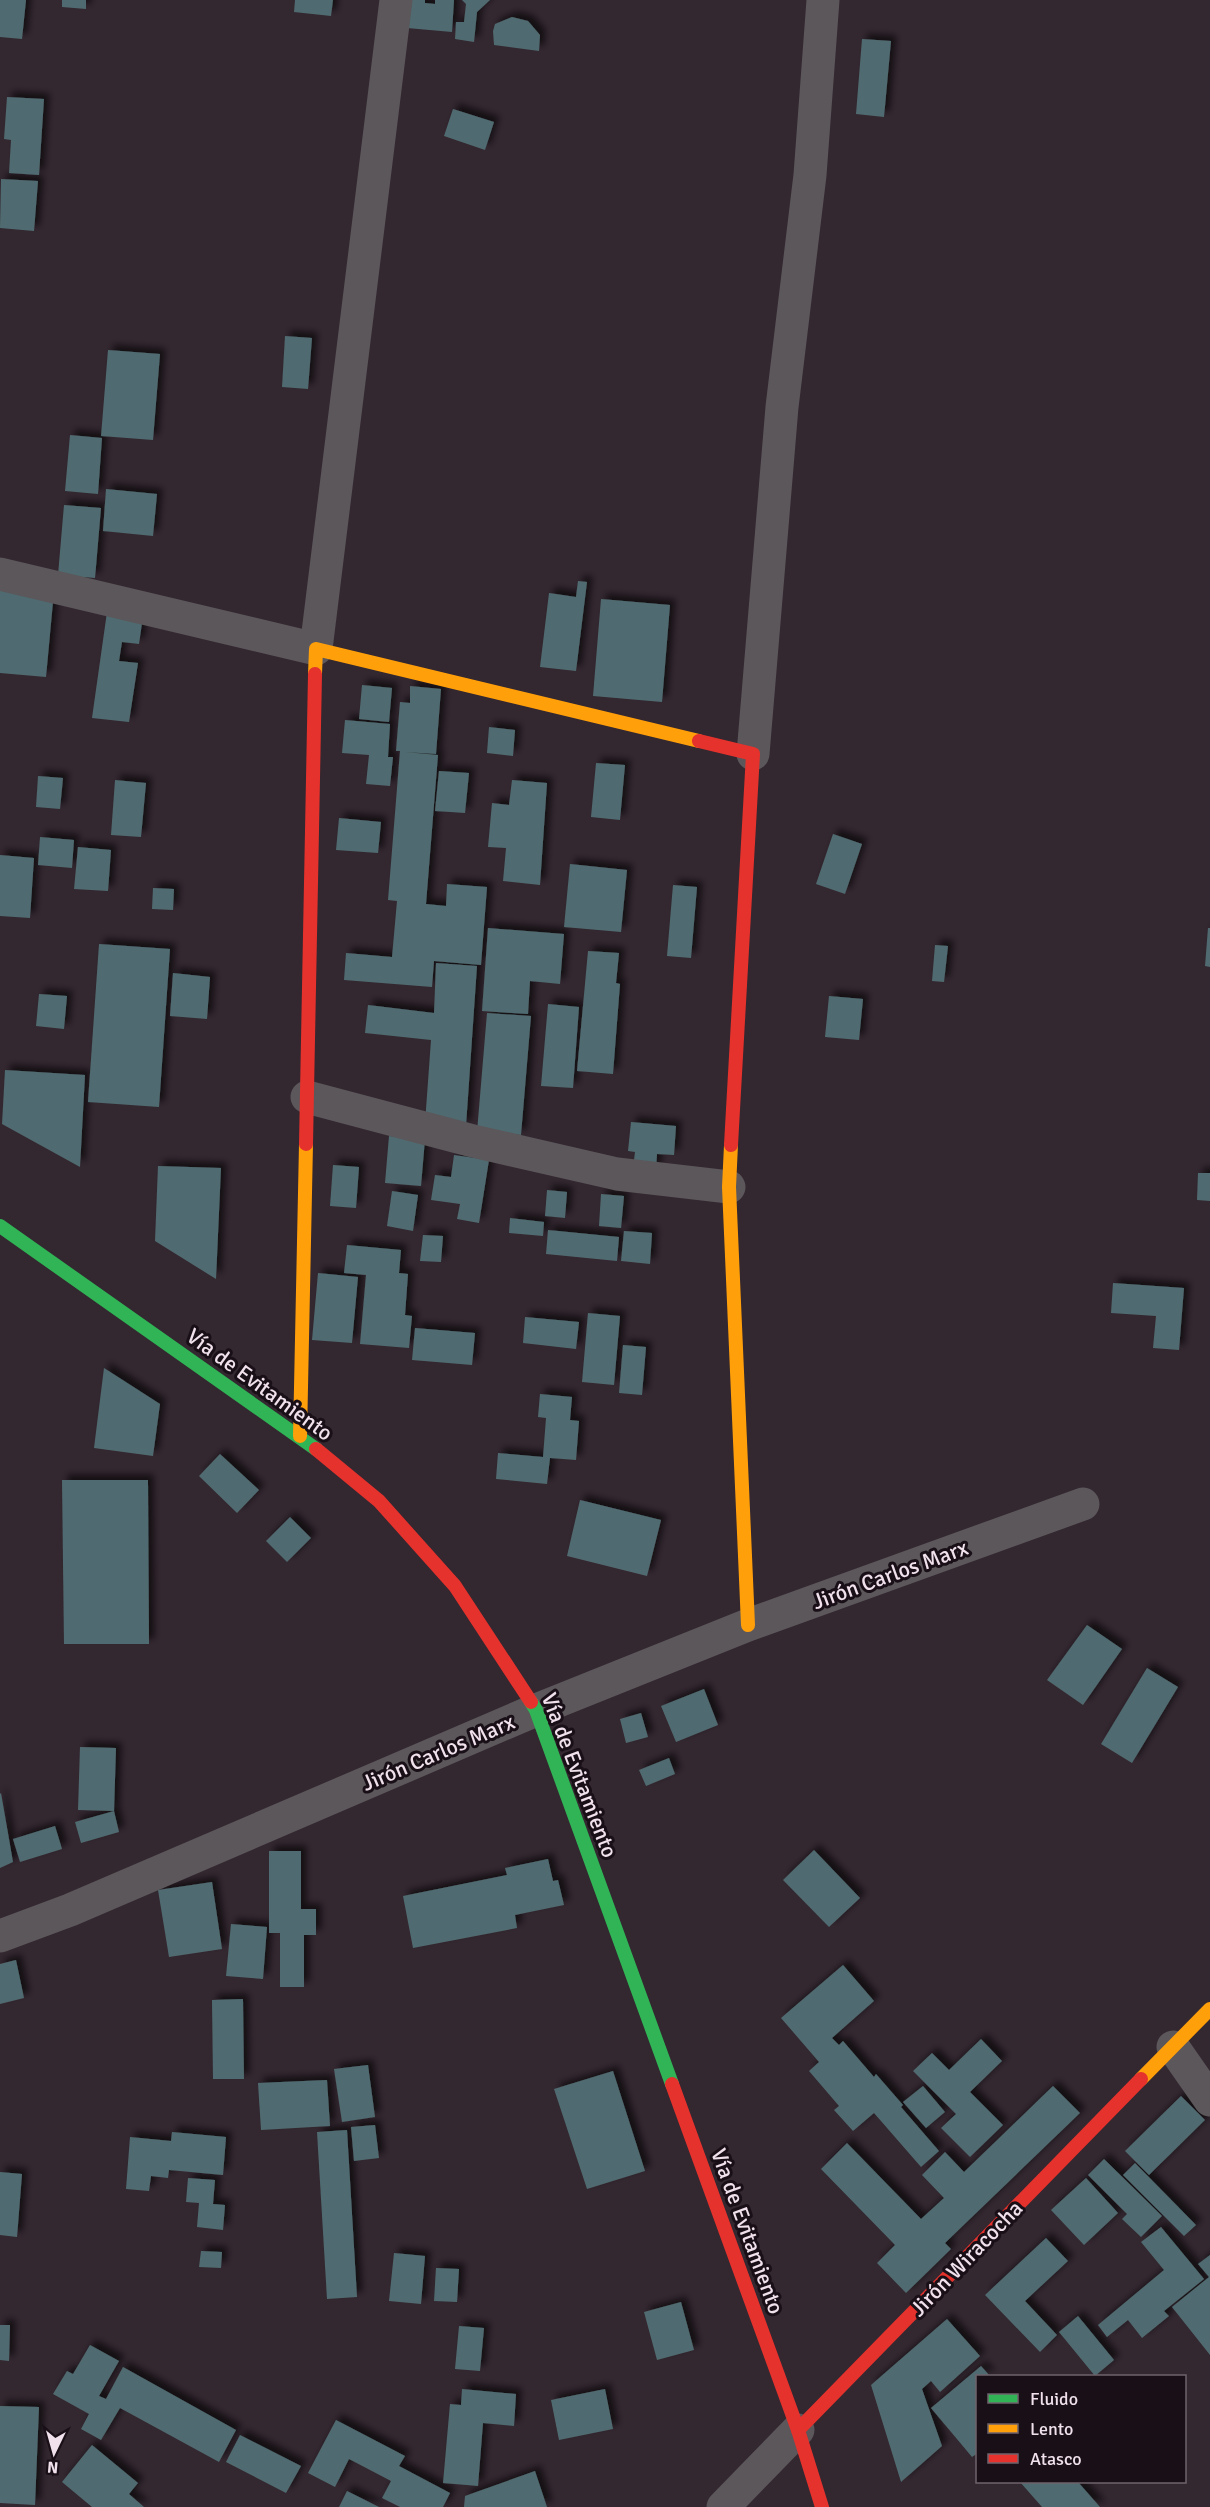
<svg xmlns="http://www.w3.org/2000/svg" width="1210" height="2507" viewBox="0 0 1210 2507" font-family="Signika,sans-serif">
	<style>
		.building { fill: #506b6f; filter: url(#shadow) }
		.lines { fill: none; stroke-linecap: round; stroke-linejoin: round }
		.street { stroke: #5b575a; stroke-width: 33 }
		.fast { stroke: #30b455; stroke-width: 14 }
		.slow { stroke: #ff9f0a; stroke-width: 14 }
		.jam { stroke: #e5322d; stroke-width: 14 }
		.labels { text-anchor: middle; stroke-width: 6; stroke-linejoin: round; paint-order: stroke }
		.street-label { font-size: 22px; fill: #f0e1ec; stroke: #190f17 }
	</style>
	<defs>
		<filter id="shadow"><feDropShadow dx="5.5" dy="-5.5" stdDeviation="3" flood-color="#0009"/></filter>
	</defs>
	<rect width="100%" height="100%" fill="#332730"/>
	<g class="building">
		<polygon points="0,0 26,0 22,39 0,37"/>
		<polygon points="62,0 86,0 86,9 62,7"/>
		<polygon points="295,0 333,0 331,16 294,12"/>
		<polygon points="409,0 425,0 425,3 435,4 435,0 454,0 452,32 407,28"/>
		<polygon points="462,0 490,0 477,12 474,42 455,39 456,22 464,22 466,4"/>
		<polygon points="512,17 528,21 540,35 539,51 494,45 493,31 495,24"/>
		<polygon points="862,39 891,41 884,117 856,114"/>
		<polygon points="7,97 44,99 39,175 9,173 11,140 4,139"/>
		<polygon points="453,109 494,122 485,150 444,136"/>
		<polygon points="1,179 38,181 34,231 0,228"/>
		<polygon points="285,336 312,338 308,389 282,387"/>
		<polygon points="108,350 160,354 153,440 101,436"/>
		<polygon points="70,435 102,438 98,494 65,491"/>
		<polygon points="106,489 157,494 153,536 103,531"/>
		<polygon points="64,505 101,508 95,578 58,575"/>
		<polygon points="578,581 587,582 576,671 540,667 549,593 576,597"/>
		<polygon points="0,586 54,591 46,677 0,673"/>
		<polygon points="601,599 670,605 662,702 593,696"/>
		<polygon points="107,612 143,616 139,644 122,642 119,661 138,663 129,722 92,718"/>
		<polygon points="362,685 392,688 389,722 359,719"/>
		<polygon points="410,686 441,689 436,754 405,752 438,755 426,904 446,906 447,884 487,887 481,965 434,961 432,987 344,980 346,953 392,957 397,901 388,900 400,751 396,751 400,702 410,703"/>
		<polygon points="345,720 390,724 388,757 393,757 390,786 366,784 369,755 342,753"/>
		<polygon points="489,727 515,730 513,756 487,753"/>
		<polygon points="596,763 625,765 620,820 591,817"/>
		<polygon points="439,771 469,773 465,813 435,811"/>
		<polygon points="38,776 63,778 60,809 36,807"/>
		<polygon points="115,780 146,783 141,837 111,835"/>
		<polygon points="512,780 547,783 540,885 503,881 506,848 488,847 492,803 509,805"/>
		<polygon points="339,818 381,822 378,853 336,850"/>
		<polygon points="833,834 862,844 845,894 816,884"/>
		<polygon points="40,837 74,840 72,868 38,865"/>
		<polygon points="78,847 111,850 108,891 74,889"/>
		<polygon points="0,855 34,858 30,918 0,916"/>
		<polygon points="570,864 627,870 621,932 564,927"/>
		<polygon points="673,885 697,887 691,958 667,956"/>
		<polygon points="153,888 174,889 173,910 152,909"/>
		<polygon points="488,928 564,934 560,984 530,981 528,1014 482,1011"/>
		<polygon points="1208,928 1210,928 1210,967 1205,966"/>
		<polygon points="99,944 170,949 159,1107 88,1102"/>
		<polygon points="935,945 948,946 944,982 932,981"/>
		<polygon points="588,951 619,953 616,983 620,984 613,1074 577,1071"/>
		<polygon points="436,963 477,966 466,1126 425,1123 431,1040 365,1033 368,1005 434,1013"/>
		<polygon points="173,973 210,977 207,1019 170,1016"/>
		<polygon points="39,994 67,996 64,1029 36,1026"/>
		<polygon points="829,996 863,999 859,1040 825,1037"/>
		<polygon points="548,1004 579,1007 573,1088 541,1086"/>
		<polygon points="487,1013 531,1016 521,1135 477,1132"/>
		<polygon points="5,1070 85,1075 80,1167 2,1124"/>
		<polygon points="631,1122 676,1126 674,1155 657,1154 656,1170 633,1168 635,1152 628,1151"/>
		<polygon points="389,1136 425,1139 421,1186 385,1183"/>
		<polygon points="454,1155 489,1160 479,1223 457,1219 460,1204 431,1200 435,1175 451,1177"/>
		<polygon points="333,1165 359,1167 356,1208 330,1206"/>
		<polygon points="158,1166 221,1168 216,1279 155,1241"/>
		<polygon points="1198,1173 1210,1173 1210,1201 1197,1200"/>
		<polygon points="547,1190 567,1192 565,1218 545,1216"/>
		<polygon points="392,1191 418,1195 413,1231 387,1226"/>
		<polygon points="601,1194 624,1196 621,1228 599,1226"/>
		<polygon points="510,1218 544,1222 543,1236 509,1233"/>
		<polygon points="548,1230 619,1237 617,1261 546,1254"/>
		<polygon points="624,1231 652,1233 650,1264 621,1261"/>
		<polygon points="423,1235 443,1236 441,1262 420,1261"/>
		<polygon points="347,1245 401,1250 399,1273 408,1274 405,1315 412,1316 409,1348 360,1344 366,1275 344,1273"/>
		<polygon points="318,1273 358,1277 352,1343 312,1340"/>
		<polygon points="1113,1283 1184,1288 1179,1350 1153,1348 1156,1316 1111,1313"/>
		<polygon points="588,1313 620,1316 614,1385 582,1382"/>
		<polygon points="525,1317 579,1322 576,1349 523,1343"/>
		<polygon points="415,1328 475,1333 472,1365 412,1360"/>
		<polygon points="623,1345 646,1347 642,1395 619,1393"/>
		<polygon points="104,1368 160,1404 153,1456 94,1448"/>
		<polygon points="540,1394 572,1397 570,1420 579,1421 576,1460 550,1458 547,1484 496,1479 498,1453 543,1457 546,1418 538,1417"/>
		<polygon points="220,1454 259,1490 237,1513 199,1476"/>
		<polygon points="62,1480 148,1480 149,1644 64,1644"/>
		<polygon points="580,1500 661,1520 647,1576 567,1556"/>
		<polygon points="290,1517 311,1538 287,1562 266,1541"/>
		<polygon points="1087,1625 1122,1649 1083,1705 1047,1680"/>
		<polygon points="1147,1668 1178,1687 1132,1763 1101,1744"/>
		<polygon points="704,1689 718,1725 676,1742 661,1706"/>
		<polygon points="641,1713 648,1737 626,1743 620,1719"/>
		<polygon points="80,1747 116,1748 114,1811 78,1810"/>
		<polygon points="669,1758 675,1774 646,1786 639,1770"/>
		<polygon points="1,1793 13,1862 0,1868 0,1794"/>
		<polygon points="114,1811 119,1832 81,1843 75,1822"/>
		<polygon points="55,1826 62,1849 20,1862 13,1839"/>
		<polygon points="814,1850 860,1898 829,1927 783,1880"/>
		<polygon points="269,1851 301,1851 301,1909 316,1909 316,1935 304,1935 304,1987 280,1987 280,1933 269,1933"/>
		<polygon points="548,1859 553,1881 558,1880 564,1905 515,1915 517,1928 413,1948 403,1896 507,1875 505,1868"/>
		<polygon points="212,1882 222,1949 169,1957 158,1890"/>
		<polygon points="231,1924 267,1927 263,1979 226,1976"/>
		<polygon points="16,1960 24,1998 0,2004 0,1964"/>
		<polygon points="843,1965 874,2001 832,2038 839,2045 843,2041 874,2077 876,2074 903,2105 901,2107 939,2151 921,2167 874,2113 853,2131 834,2110 839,2106 809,2071 819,2062 781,2018"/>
		<polygon points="243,1999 244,2079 213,2079 212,2000"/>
		<polygon points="981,2039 1002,2061 970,2092 1003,2125 970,2157 941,2128 956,2114 913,2071 932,2053 949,2070"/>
		<polygon points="368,2065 375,2117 342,2122 334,2069"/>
		<polygon points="613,2071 645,2171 587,2189 554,2089"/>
		<polygon points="327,2080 330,2126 261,2130 258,2083"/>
		<polygon points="923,2086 945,2112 926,2128 903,2102"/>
		<polygon points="1053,2086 1080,2113 945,2243 951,2249 906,2293 877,2263 895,2245 821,2169 847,2143 921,2219 944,2198 922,2175 945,2152 964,2172"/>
		<polygon points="1181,2096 1205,2120 1149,2175 1125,2151"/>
		<polygon points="375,2125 379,2158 354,2161 351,2127"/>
		<polygon points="347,2130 357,2297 327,2299 317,2132"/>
		<polygon points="172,2132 226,2137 223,2175 169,2170 168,2178 151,2176 149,2191 126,2189 130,2137 171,2141"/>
		<polygon points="1104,2159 1162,2216 1141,2237 1122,2219 1127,2214 1088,2175"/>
		<polygon points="1135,2163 1196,2225 1184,2236 1123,2175"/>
		<polygon points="0,2172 22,2174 17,2237 0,2235"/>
		<polygon points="188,2178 215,2180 213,2204 225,2205 223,2230 197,2227 199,2203 186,2202"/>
		<polygon points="1086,2178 1118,2213 1084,2245 1051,2210"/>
		<polygon points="1161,2227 1204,2279 1164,2311 1169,2316 1142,2338 1128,2320 1107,2337 1098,2325 1164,2270 1141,2242"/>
		<polygon points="1046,2238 1068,2261 1025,2301 1057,2335 1040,2352 985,2295"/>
		<polygon points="201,2251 222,2252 221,2268 199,2267"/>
		<polygon points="394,2253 425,2256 421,2304 389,2301"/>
		<polygon points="1210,2255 1210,2355 1172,2307 1209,2277 1198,2264"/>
		<polygon points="436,2268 459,2269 457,2302 434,2301"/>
		<polygon points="681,2302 694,2350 657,2360 644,2312"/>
		<polygon points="1078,2316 1114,2360 1095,2376 1059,2332"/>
		<polygon points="947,2319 980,2356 940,2392 931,2381 922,2389 942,2446 901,2482 871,2385"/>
		<polygon points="0,2325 10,2325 9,2361 0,2360"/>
		<polygon points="459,2326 484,2328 480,2371 455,2369"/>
		<polygon points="90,2345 119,2361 99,2396 106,2399 123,2367 236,2430 219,2462 120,2408 101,2440 81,2429 89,2414 53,2394 67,2371 73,2374"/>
		<polygon points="981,2366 990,2376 978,2376 978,2453 972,2457 931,2408"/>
		<polygon points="462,2389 516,2394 514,2426 483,2423 478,2486 443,2483 450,2404 461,2405"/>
		<polygon points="605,2389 613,2429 559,2440 551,2400"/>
		<polygon points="0,2406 39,2407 35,2505 0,2503"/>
		<polygon points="336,2420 405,2456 399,2466 450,2493 443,2507 400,2507 382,2498 391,2481 349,2459 335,2487 308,2473"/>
		<polygon points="240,2435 301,2466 286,2493 226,2462"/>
		<polygon points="92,2445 138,2483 129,2494 144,2507 92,2507 62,2482"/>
		<polygon points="535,2471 547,2507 464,2507 465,2496"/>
		<polygon points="1020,2482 1078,2482 1100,2507 1042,2507"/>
		<polygon points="347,2491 379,2507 339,2507"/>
	</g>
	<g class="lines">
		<g class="street">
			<polyline points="0,574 316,649 396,0"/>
			<polyline points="753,754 782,407 810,175 823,0"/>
			<polyline points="307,1097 473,1141 617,1174 729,1187"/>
			<polyline points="0,1936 70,1910 536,1710 748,1625 1083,1504"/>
			<polyline points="1173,2047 1210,2100"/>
			<polyline points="723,2507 798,2430"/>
		</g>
		<g class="fast">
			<polyline points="0,1226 316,1449"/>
			<polyline points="531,1702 536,1710 672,2084"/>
		</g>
		<g class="slow">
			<polyline points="315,674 316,649 699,741"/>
			<polyline points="731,1145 729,1187 748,1625"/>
			<polyline points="300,1436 306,1144"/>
			<polyline points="1141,2079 1210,2009"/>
		</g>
		<g class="jam">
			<polyline points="699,741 753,754 731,1145"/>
			<polyline points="306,1144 315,674"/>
			<polyline points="316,1449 379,1501 455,1586 531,1702"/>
			<polyline points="672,2084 798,2430 822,2507"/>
			<polyline points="798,2430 1141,2079"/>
		</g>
	</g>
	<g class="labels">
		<g class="street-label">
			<text transform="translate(260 1384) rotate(36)" y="8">Vía de Evitamiento</text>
			<text transform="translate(890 1574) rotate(-20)" y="8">Jirón Carlos Marx</text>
			<text transform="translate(438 1752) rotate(-23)" y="8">Jirón Carlos Marx</text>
			<text transform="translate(580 1775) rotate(69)" y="8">Vía de Evitamiento</text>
			<text transform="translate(748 2231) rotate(70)" y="8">Vía de Evitamiento</text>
			<text transform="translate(966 2258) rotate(-46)" y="8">Jirón Wiracocha</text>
		</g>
	</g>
	<rect x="976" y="2375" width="210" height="108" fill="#190f17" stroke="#6f636c" stroke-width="1.5"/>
	<rect x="988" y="2394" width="30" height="9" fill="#30b455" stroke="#6f636c" stroke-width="1.5"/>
	<text x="1030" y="2405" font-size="18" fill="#f0e1ec">Fluido</text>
	<rect x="988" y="2424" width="30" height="9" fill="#ff9f0a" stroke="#6f636c" stroke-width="1.5"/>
	<text x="1030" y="2435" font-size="18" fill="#f0e1ec">Lento</text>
	<rect x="988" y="2454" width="30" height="9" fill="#e5322d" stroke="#6f636c" stroke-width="1.5"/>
	<text x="1030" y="2465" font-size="18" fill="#f0e1ec">Atasco</text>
	<g transform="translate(54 2453) rotate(185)" stroke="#190f17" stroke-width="4.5" paint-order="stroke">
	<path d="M0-4.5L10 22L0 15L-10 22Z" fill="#f0e1ec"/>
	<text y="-9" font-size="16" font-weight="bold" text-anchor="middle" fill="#f0e1ec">N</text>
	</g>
</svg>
